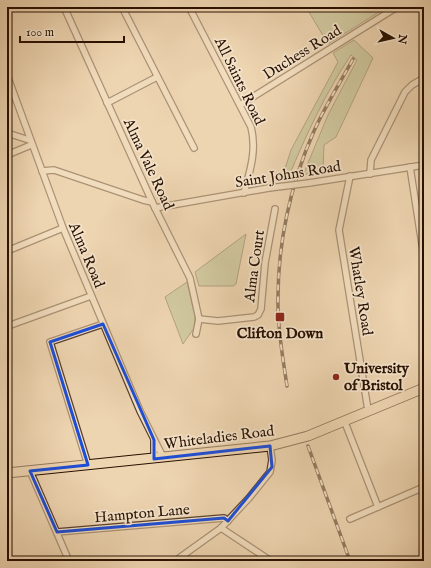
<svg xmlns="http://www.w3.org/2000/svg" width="431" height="568" viewBox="0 0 431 568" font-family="'IM FELL English',serif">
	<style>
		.green { fill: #b2be91; stroke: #6d6748 }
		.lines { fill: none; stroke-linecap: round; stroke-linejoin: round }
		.street-casing { stroke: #5a412c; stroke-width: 8 }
		.primary-casing { stroke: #281000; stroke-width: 11 }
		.street { stroke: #f4e4cc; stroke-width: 5.5 }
		.primary { stroke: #eed5b1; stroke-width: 9 }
		.rail-casing { stroke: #281000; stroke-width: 3.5 }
		.rail { stroke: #f4e4cc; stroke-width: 2; stroke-dasharray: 6; stroke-linecap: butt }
		.street-bridge-casing { stroke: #5a412c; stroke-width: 8; stroke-linecap: butt }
		.street-bridge { stroke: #f4e4cc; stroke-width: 5.5 }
		.marked { fill: none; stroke: #1d4ed8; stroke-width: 3; stroke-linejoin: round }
		.poi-dot { fill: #8f2418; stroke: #f4e4cc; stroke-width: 1.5 }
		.labels { text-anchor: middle; stroke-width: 3.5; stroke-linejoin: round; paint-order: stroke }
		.street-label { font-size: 15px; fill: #281000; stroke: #f4e4cc }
		.poi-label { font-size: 15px; font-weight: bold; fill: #281000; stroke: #f4e4cc }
	</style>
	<rect width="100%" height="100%" fill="#eed5b1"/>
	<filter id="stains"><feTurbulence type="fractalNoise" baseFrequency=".005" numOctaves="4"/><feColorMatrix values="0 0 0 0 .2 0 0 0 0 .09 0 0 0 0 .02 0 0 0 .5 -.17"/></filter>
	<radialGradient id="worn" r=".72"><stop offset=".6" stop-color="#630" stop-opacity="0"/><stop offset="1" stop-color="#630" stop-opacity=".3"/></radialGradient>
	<g class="green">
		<polygon points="306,7 387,7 328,44"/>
		<path d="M 354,40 L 373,58 L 336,137 L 324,145 L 323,171 L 303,175 L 328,115 L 357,60 L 351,55 C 326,92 306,135 289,176 L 282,178 L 291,150 L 338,62 L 333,53 Z"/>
		<polygon points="246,234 236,284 233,286 199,286 195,272"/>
		<polygon points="187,282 195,316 194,328 183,344 165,297"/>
	</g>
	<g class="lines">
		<defs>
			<g id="street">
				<polyline points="64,7 155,208 190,278 199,319 196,334"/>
				<polyline points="122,7 194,148"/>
				<path d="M 189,7 L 251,127 C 257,150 250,171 244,193"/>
				<polyline points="7,75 63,228 140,411 163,457"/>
				<polyline points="107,103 157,77"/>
				<polyline points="240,105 397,7"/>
				<polyline points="7,133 29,140"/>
				<polyline points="7,155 31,145"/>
				<polyline points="410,167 424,257"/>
				<polyline points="42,171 54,170 143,200 152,202"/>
				<polyline points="370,174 371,160 405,92 412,85 424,78"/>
				<polyline points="350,176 339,230 368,410"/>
				<polyline points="309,183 424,165"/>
				<polyline points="155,208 269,188"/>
				<polyline points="7,251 63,228"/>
				<polyline points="199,319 218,321 254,317 258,315 261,309 265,263 275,209"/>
				<polyline points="8,326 91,296"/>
				<polyline points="421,389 424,397"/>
				<polyline points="344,420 378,507"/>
				<polyline points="154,440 154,458"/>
				<polyline points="88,465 50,342 103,324"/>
				<polyline points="30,471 69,561"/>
				<polyline points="350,519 424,487"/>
				<polyline points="221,528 271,561"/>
				<polyline points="57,532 224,518 228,521"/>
				<polyline points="175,561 221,528 249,498 270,472 272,460 270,446"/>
			</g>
			<polyline id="primary" points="7,473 270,446 308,436 424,388"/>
		</defs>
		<use href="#street" class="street-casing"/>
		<use href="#primary" class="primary-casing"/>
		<use href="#street" class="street"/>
		<use href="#primary" class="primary"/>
		<defs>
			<g id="rail">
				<path d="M 287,386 C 283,359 278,332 278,305 C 277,246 290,185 314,131 C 325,106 340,83 353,59"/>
				<polyline points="308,446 350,561"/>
			</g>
		</defs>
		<use href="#rail" class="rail-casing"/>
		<use href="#rail" class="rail"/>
		<defs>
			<polyline id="street-bridge" points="269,188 309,183"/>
		</defs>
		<use href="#street-bridge" class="street-bridge-casing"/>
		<use href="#street-bridge" class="street-bridge"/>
	</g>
	<path d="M0 0H431V568H0ZM 103,324 L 154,440 L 154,459 L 270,446 L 272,467 L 228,521 L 224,518 L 57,532 L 30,471 L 88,465 L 50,342 Z" fill="#eed5b1" fill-opacity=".55" fill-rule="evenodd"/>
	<path class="marked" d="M 103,324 L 154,440 L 154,459 L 270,446 L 272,467 L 228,521 L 224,518 L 57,532 L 30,471 L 88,465 L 50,342 Z"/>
	<g class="poi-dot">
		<rect x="275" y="312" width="10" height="10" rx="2"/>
		<circle cx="336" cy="377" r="4"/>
	</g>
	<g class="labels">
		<g class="street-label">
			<text transform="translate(302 52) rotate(-32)" y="5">Duchess Road</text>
			<text transform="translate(240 81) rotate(64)" y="5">All Saints Road</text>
			<text transform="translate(149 164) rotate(65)" y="5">Alma Vale Road</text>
			<text transform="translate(288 174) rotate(-9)" y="5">Saint Johns Road</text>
			<text transform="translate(87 255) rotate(67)" y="5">Alma Road</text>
			<text transform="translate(254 266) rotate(-82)" y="5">Alma Court</text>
			<text transform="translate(361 291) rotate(81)" y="5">Whatley Road</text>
			<text transform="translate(219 437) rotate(-7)" y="5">Whiteladies Road</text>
			<text transform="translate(142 513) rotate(-5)" y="5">Hampton Lane</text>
		</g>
		<g class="poi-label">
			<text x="280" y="338">Clifton Down</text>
			<text x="344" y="373" text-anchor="start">University<tspan x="344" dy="17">of Bristol</tspan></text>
		</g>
	</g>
	<rect width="431" height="568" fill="none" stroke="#eed5b1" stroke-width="24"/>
	<rect x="8" y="8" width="415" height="552" fill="none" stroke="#281000" stroke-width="2"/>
	<rect x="12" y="12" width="407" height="544" fill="none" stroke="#281000"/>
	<g transform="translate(393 38) rotate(98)" stroke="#f4e4cc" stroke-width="3" paint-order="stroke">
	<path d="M0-3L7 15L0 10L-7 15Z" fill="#281000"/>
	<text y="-6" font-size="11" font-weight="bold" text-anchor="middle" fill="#281000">N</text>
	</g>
	<path d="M20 36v6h104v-6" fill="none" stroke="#281000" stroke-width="2"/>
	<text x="26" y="36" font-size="12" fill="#281000" stroke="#f4e4cc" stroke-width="3" paint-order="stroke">100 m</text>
	<rect width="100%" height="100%" filter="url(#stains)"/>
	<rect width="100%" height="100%" fill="url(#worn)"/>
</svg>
